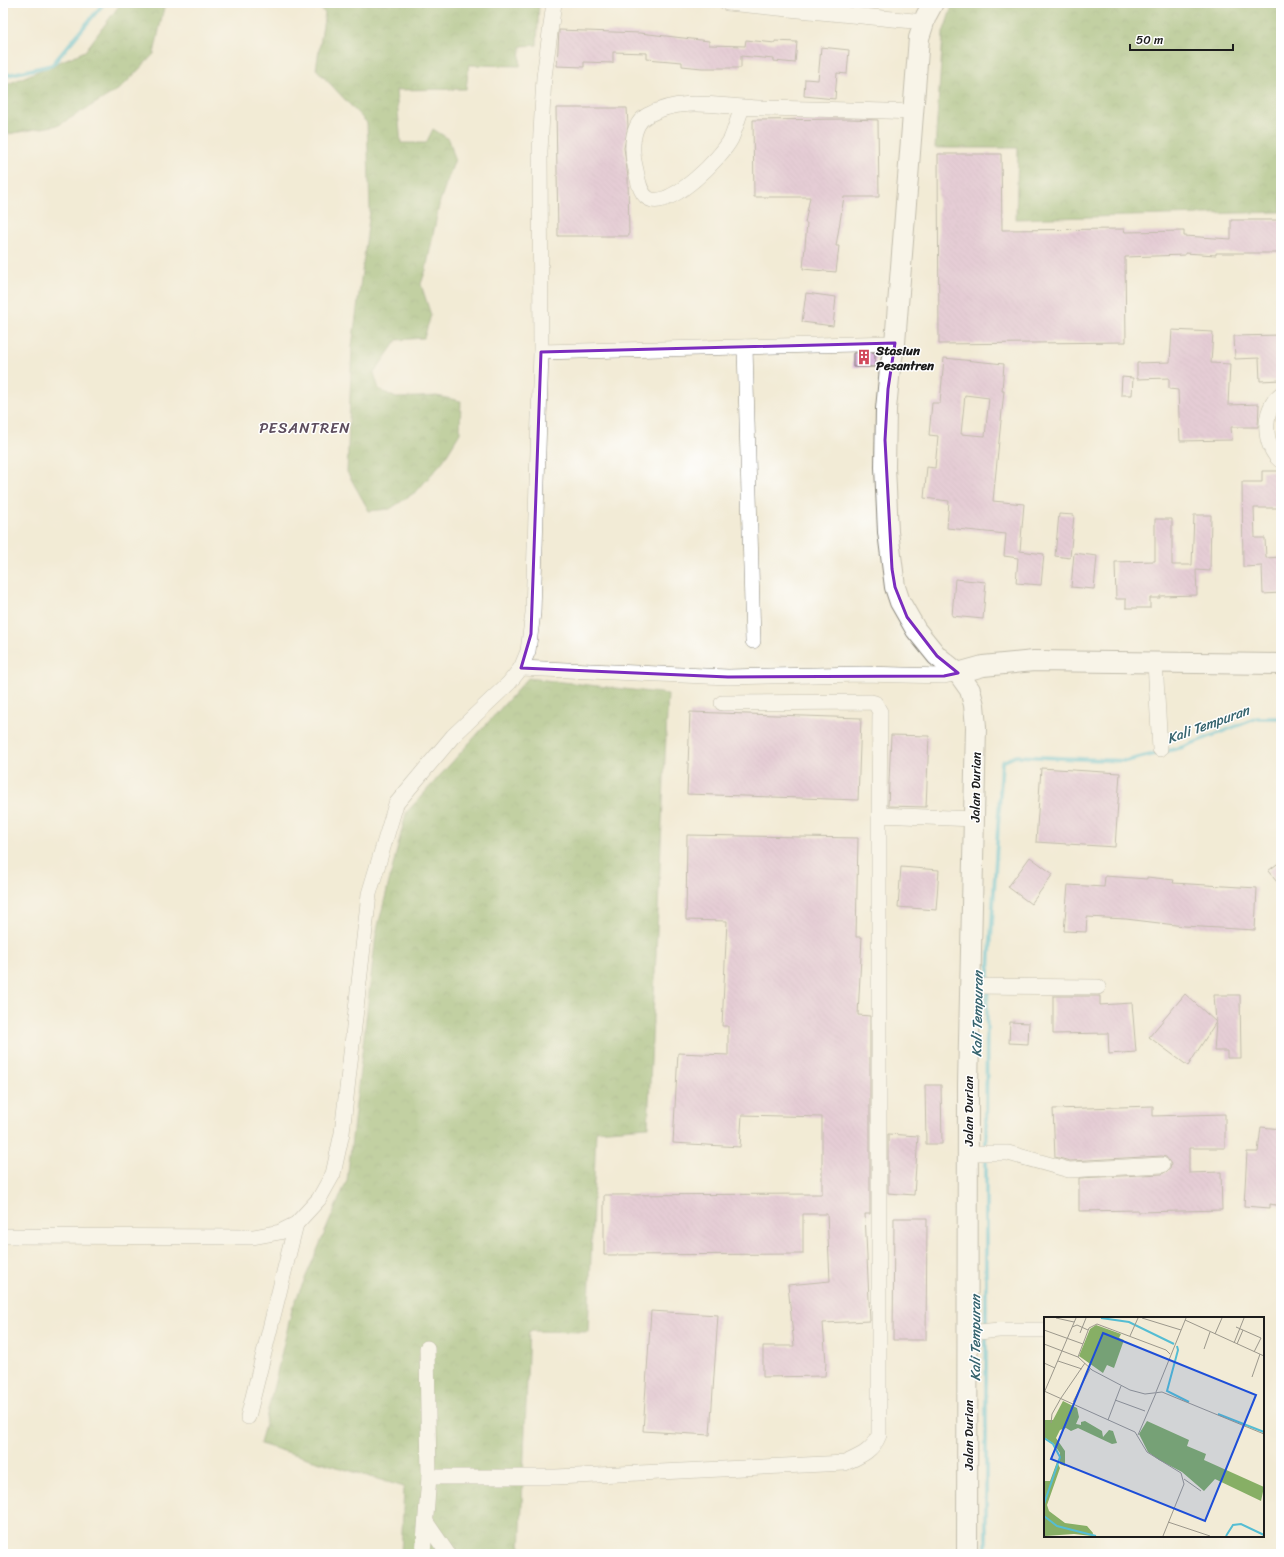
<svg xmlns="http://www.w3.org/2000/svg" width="1284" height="1557" viewBox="0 0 1284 1557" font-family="Sriracha,sans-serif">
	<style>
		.forest { fill: url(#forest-crowns); stroke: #526640 }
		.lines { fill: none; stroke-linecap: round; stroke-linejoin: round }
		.stream { stroke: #55bdd3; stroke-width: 4 }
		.building { fill: url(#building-back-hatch); fill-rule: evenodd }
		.minor-casing { stroke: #878479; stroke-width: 16 }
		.major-casing { stroke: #878479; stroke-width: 22 }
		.minor { stroke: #fff; stroke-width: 15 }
		.major { stroke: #fff; stroke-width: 20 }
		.marked { fill: none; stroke: #7b2cbf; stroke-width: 3; stroke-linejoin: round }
		.labels { text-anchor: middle; stroke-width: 3; stroke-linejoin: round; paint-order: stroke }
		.poi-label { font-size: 13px; font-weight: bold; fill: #1c1c1c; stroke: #fff; text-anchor: start }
		.street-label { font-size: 13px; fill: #1c1c1c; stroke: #fff }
		.water-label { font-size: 14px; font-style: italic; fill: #36646e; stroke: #fff }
		.quarter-label { font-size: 15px; letter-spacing: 1px; fill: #5d4d5d; stroke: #fff }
		.inset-river { fill: none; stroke: #55bdd3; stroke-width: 2 }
		.inset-road { fill: none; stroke: #9c988c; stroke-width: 1 }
		.view { fill: #1d4ed8; fill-opacity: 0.15; stroke: #1d4ed8; stroke-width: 2 }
		.inset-edge { fill: none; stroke: #1c1c1c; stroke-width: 2 }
	</style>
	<defs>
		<pattern id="forest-crowns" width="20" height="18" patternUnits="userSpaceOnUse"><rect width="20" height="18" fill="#87af65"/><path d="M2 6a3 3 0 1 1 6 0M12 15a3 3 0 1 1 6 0" fill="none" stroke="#6e8e52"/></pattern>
		<pattern id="building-back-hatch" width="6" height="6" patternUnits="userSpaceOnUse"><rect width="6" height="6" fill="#d5a8d5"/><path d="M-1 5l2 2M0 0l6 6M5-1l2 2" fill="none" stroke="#b690b6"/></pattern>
	</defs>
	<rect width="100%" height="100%" fill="#fff"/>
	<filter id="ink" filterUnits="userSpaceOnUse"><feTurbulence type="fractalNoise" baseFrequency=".025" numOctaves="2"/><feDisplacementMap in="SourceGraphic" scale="8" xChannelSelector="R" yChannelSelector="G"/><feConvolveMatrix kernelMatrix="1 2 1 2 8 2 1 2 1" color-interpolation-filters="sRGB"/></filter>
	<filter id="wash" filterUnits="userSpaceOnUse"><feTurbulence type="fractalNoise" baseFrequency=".012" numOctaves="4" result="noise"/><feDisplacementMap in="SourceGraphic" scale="16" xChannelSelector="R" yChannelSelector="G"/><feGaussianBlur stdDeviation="0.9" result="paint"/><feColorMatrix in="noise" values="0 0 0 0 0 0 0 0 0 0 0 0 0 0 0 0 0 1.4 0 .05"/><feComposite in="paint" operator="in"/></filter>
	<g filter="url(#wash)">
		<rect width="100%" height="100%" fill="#f2ebd6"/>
		<g class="forest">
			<polygon points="121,3 165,3 154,54 121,88 59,125 3,135 3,86 85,51"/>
			<polygon points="314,3 539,3 537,45 521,46 520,66 469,65 466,89 396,90 401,143 426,143 433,129 449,139 455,159 440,201 426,270 421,284 431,315 424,338 397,340 374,373 379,389 396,398 437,396 461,401 460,433 443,461 417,491 390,509 369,511 347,472 352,346 370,211 367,123 316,69 325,13"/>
			<polygon points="953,3 1281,3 1281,212 1016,219 1018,148 935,148 943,33"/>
			<polygon points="528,678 668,694 648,1127 596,1131 588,1332 529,1331 520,1554 401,1554 404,1487 260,1444 292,1309 347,1180 376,934 406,813"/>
		</g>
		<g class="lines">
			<g class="stream">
				<polyline points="3,76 52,65 104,3"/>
				<polyline points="986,1150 987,1003 1002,762 1016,756 1126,761 1183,747 1257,718 1281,718"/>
				<polyline points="986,1328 986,1156"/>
				<polyline points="986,1554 986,1334"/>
			</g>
		</g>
		<g id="blocks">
			<g class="building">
				<polygon points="559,30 640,33 709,41 709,45 745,46 746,40 775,43 775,41 797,42 795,63 774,61 774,59 741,56 741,68 702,68 682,66 682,62 647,59 647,53 613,52 613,63 584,62 584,67 557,66"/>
				<polygon points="821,47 849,50 847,74 837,73 835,99 804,96 805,79 818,80"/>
				<polygon points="556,108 627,108 628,126 624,148 628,177 629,236 558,236"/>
				<polygon points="849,119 878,120 879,197 844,197 836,246 839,246 836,272 803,269 807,223 805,223 810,197 754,197 753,120"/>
				<polygon points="938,154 1001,154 1002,230 1124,229 1125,232 1184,231 1184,236 1231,239 1231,220 1281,220 1281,253 1216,253 1216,255 1185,253 1185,255 1125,257 1126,342 939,344"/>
				<polygon points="806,293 836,297 833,326 802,322"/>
				<polygon points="1172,330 1213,332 1211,363 1230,364 1228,405 1259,404 1258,427 1231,427 1232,440 1180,441 1178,390 1169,389 1169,378 1137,379 1137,363 1170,362"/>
				<polygon points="1281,335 1281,380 1260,381 1259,358 1235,359 1234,336"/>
				<polygon points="875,352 875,367 853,367 853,353"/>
				<path d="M 944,358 L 1004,364 L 1002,391 L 1004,391 L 993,501 L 1024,504 L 1020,551 L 1044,554 L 1041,585 L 1016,583 L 1018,558 L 1004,556 L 1006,534 L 947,528 L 949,501 L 924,498 L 927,467 L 935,468 L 938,436 L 929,435 L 932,403 L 940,403 ZM 965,395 L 989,398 L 985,436 L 961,434 Z"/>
				<polygon points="1122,377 1133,378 1132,395 1121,395"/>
				<polygon points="1262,471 1281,471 1281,508 1254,508 1255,538 1265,538 1266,558 1281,557 1281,593 1263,594 1262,566 1243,567 1242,482 1262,482"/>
				<polygon points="1059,514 1074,515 1070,558 1055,556"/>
				<polygon points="1194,515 1211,515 1210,571 1196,570 1197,595 1160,596 1160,598 1150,598 1150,608 1126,608 1126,599 1116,599 1115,562 1155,561 1155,519 1172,519 1172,565 1192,565"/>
				<polygon points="1074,553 1097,556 1094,589 1071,587"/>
				<polygon points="955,579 986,582 983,619 952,616"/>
				<polygon points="690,712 861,718 858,800 687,794"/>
				<polygon points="891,735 929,736 926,807 888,806"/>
				<polygon points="1041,768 1120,773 1115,847 1036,842"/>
				<polygon points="687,835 858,838 856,937 862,937 858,1015 870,1016 870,1214 865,1214 870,1321 823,1323 826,1363 825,1376 763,1377 763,1346 794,1346 788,1285 830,1281 827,1214 803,1214 803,1254 604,1255 604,1195 822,1194 822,1117 742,1115 740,1147 673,1143 678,1053 728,1055 728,1026 722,1026 727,921 686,920"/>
				<polygon points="1030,857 1053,874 1031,904 1008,887"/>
				<polygon points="1281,861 1281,887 1268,871"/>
				<polygon points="901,867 939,870 936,910 898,907"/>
				<polygon points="1105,876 1147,879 1147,877 1174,880 1173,883 1257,888 1255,930 1184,926 1126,919 1087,917 1086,932 1064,931 1068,885 1104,887"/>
				<polygon points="1185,994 1216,1022 1188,1066 1149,1037"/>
				<polygon points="1214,995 1240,995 1241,1058 1227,1058 1227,1051 1214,1051 1216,1022"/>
				<polygon points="1053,996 1100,996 1100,1005 1132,1003 1136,1052 1109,1054 1108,1033 1053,1034"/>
				<polygon points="1010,1022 1029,1023 1028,1044 1009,1043"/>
				<polygon points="925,1085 941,1085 942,1144 926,1144"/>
				<polygon points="1153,1106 1153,1116 1225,1114 1225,1148 1189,1148 1189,1173 1221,1172 1222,1210 1138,1212 1138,1210 1079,1211 1079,1178 1162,1174 1170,1169 1171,1164 1166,1157 1162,1156 1070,1161 1055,1157 1053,1109"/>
				<polygon points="1261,1127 1281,1129 1281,1206 1270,1204 1270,1208 1244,1206 1247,1152 1258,1152"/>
				<polygon points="888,1134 918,1136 914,1195 888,1193"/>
				<polygon points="894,1218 927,1218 926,1340 893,1340"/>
				<polygon points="651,1311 718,1315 710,1435 643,1431"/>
			</g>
		</g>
	</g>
	<g filter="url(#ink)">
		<use href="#blocks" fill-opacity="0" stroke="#878479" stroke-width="1"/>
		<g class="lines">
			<defs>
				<g id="minor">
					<polyline points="727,3 924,22"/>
					<path d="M 742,108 C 738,118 735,130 731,139 C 721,158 674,205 652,200 C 640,197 638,180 636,170 C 631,153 630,124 648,115 C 682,96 722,107 759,108 C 810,109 862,110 913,112"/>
					<polyline points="745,347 753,641"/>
					<polyline points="541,352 895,343"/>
					<path d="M 1281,394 C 1262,408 1262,446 1281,461"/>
					<polyline points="1155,662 1160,749"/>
					<polyline points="521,668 728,677 863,674 944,676 958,673"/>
					<polyline points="722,703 871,702 875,703 880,712 879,815"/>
					<polyline points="970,986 1098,987"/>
					<polyline points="968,1153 1008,1153 1069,1170 1162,1165"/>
					<polyline points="3,1236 253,1237 280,1232 296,1224 319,1199 333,1174 342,1133 369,894 396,804 453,736 509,683 521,668 528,651 533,613 541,352 540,151 544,77 554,3"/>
					<polyline points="968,1333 999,1330 1045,1330"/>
					<polyline points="427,1348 429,1477"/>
					<polyline points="248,1417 296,1224"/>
					<polyline points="426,1522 448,1554"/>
					<path d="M 423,1554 L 429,1477 L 556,1477 L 845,1463 C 860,1456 873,1451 879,1435 L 879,815 L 974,819"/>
				</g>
				<g id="major">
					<polyline points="933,3 926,16 919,38 895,343 890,368 886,409 885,467 888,532 895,587 900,602 916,630 937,656 958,673 970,690 974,705 976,727 968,1085 967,1554"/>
					<polyline points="958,673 983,666 1034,661 1281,664"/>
				</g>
			</defs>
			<use href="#minor" class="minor-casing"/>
			<use href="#major" class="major-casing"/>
			<use href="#minor" class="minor"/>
			<use href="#major" class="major"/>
		</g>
	</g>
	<path d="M0 0H1284V1557H0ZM 895,343 L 888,389 L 885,440 L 892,569 L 895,587 L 907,617 L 937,656 L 958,673 L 944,676 L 728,677 L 521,668 L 531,634 L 541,352 Z" fill="#f2ebd6" fill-opacity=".55" fill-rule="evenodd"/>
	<path class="marked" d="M 895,343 L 888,389 L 885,440 L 892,569 L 895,587 L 907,617 L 937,656 L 958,673 L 944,676 L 728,677 L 521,668 L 531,634 L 541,352 Z"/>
	<defs>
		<symbol id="building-bare" viewBox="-9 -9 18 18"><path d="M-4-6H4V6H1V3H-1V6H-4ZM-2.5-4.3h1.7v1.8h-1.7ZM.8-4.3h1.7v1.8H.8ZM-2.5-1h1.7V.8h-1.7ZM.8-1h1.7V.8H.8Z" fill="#d1495b" stroke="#fff" stroke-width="2.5" paint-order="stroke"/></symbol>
	</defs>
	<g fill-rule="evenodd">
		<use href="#building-bare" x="853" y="346" width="22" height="22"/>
	</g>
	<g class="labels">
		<g class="poi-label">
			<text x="876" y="355">Stasiun<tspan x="876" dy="15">Pesantren</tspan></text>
		</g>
		<g class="street-label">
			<text transform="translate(975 787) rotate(-89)" y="5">Jalan Durian</text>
			<text transform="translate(968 1111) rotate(-90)" y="5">Jalan Durian</text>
			<text transform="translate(968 1435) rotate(-90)" y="5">Jalan Durian</text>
		</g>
		<g class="water-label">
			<text transform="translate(1208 724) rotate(-20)" y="5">Kali Tempuran</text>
			<text transform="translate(977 1014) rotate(-89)" y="5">Kali Tempuran</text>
			<text transform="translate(975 1338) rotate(-90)" y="5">Kali Tempuran</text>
		</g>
		<g class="quarter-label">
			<text x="305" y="433">PESANTREN</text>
		</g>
	</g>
	<g transform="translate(1044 1317)">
		<rect width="220" height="220" fill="#f2ebd6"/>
		<path d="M 52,8 L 77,17 L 75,21 L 80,23 L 70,51 L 63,48 L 59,56 L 35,39 L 46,12 ZM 19,84 L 33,91 L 35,100 L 32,107 L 37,108 L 37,105 L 41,104 L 58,114 L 59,120 L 65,113 L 69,114 L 73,126 L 68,127 L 34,111 L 27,114 L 22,111 L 16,113 L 12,121 L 21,134 L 21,149 L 16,147 L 16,136 L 10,127 L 0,120 L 0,103 L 9,103 ZM 103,104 L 145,123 L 143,129 L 162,137 L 160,143 L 220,170 L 217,184 L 171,162 L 160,174 L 138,155 L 115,143 L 104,135 L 95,117 ZM 13,145 L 16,151 L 3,188 L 5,194 L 21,206 L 43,209 L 49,216 L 48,219 L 30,217 L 1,219 L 0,164 L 6,164 Z" fill="#87af65"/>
		<path class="inset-river" d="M 57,1 L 85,5 L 130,27M 133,29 L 134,33 L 123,74 L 145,85M 174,97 L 220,115M 0,121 L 9,127 L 16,140 L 0,187M 0,199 L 13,209 L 52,219M 182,219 L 189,208 L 197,207 L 220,218"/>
		<path class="inset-road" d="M 12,1 L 30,5M 98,1 L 137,13M 141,3 L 220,39M 28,10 L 33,8 L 44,13M 192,10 L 217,21 L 210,35M 0,13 L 39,27M 36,16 L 42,1M 171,17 L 178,1M 86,19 L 94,1M 190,26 L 200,1M 0,27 L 34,40 L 48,53 L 86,73 L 101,77 L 118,75 L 220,117M 193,27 L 199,13M 160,32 L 166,15M 34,40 L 45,11 L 53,7 L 122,33 L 126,37M 14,44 L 38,52M 0,46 L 11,51M 208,60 L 216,37M 0,74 L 91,115 L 103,135 L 137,156 L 140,167 L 119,219M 112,75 L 142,1M 0,76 L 32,1M 71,83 L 101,94M 29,85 L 46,52M 64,103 L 77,69M 7,106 L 8,97 L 17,81 L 41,46M 94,118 L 112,76M 140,162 L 157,174M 124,205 L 166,219"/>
		<path class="view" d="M 59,16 L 212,78 L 161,204 L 7,142 Z"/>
		<rect width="220" height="220" class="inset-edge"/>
	</g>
	<rect width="1284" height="1557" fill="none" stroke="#fff" stroke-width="16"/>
	<path d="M1130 44v6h103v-6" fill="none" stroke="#1c1c1c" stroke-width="2"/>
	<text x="1136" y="44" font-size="12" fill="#1c1c1c" stroke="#ffffff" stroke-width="3" paint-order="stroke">50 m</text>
</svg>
